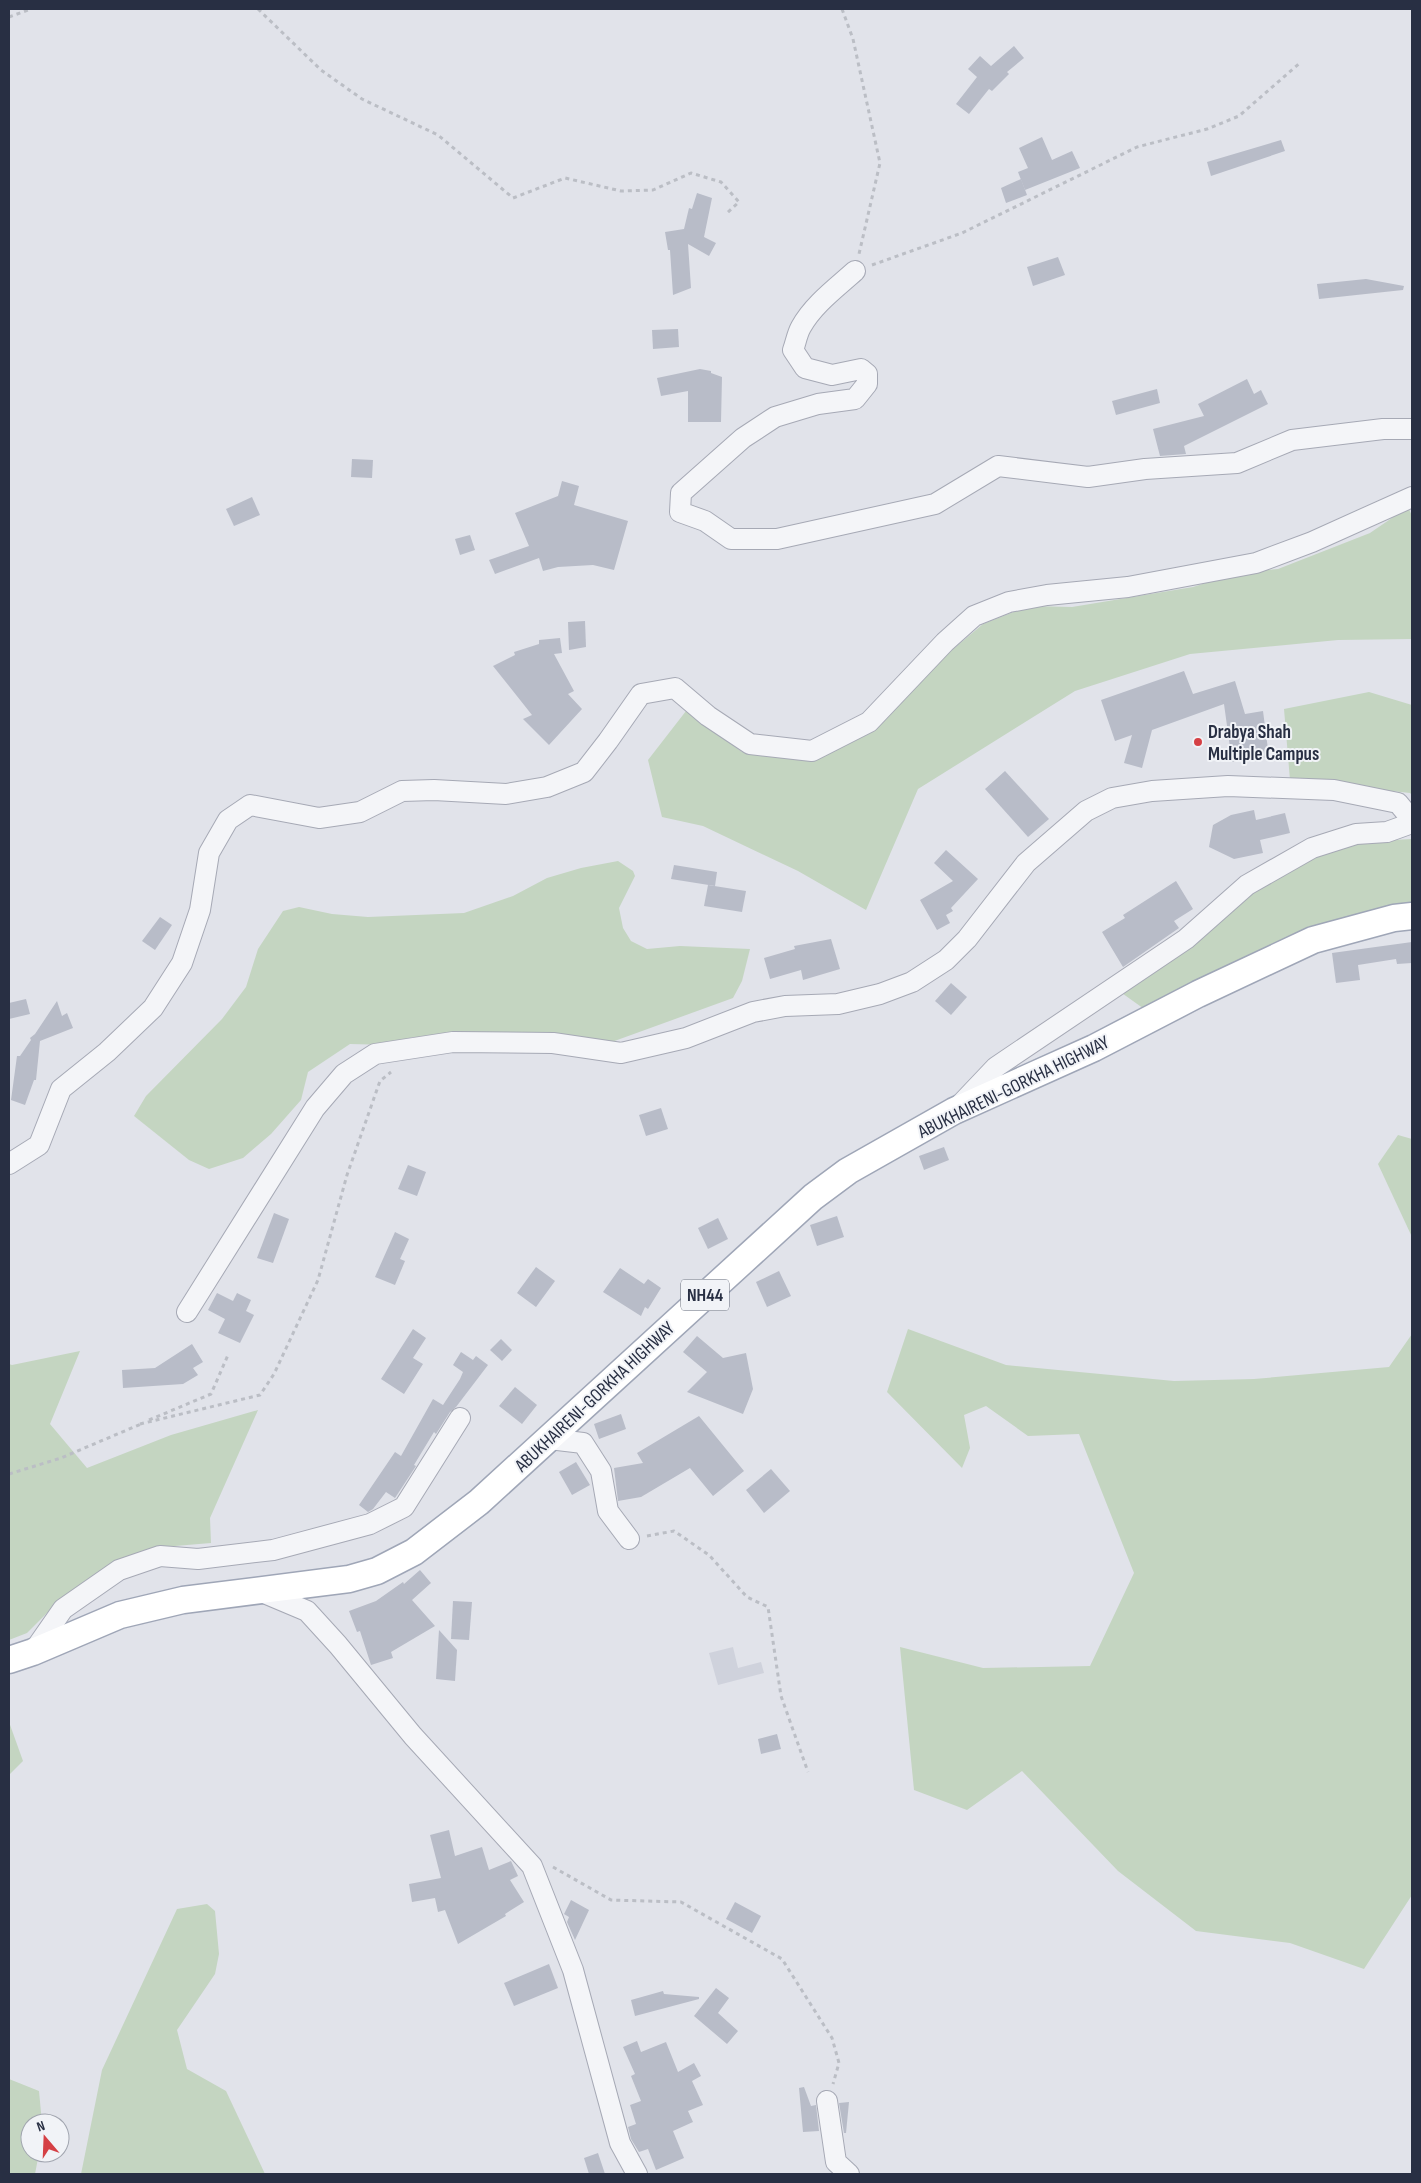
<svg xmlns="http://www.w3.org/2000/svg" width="1421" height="2183" viewBox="0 0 1421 2183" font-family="'Sofia Sans Condensed',sans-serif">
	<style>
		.built { fill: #cfd2dc }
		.green { fill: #c4d5c1 }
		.building { fill: #b8bcc8 }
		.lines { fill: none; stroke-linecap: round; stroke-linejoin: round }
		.minor-casing { stroke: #a6a9b5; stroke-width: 22 }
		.major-casing { stroke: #9fa6b7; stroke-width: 29 }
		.path { stroke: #bbbec5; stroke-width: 3; stroke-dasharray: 4 4; stroke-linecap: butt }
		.minor { stroke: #f4f5f8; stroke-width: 20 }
		.major { stroke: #fff; stroke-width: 26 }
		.poi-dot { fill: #d54045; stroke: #f1f3f7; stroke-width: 2 }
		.labels { text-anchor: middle; stroke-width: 4; stroke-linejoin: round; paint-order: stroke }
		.shield { fill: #f1f3f7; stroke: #646a79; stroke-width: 1 }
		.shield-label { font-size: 18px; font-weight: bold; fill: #282f43 }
		.poi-label { font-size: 19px; font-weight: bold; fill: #282f43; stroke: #f1f3f7; text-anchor: start }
		.street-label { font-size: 19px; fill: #282f43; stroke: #f1f3f7 }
	</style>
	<rect width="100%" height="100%" fill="#e1e3ea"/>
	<polygon class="built" points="733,1647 738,1668 761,1662 764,1673 718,1685 709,1653"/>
	<g class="green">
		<polygon points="1408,507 1412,516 1412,639 1338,640 1190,654 1075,691 918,789 866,910 798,871 703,826 662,817 648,760 686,711 742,752 793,756 909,686 983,624 1029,606 1072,607 1193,587 1237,573 1278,569 1370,533"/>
		<polygon points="1369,692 1412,705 1412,795 1410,793 1290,780 1284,709"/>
		<polygon points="1412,839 1412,908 1154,1016 1119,991 1250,891 1319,852 1357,842"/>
		<polygon points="618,861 633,871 635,876 619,908 623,928 631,941 647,949 680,946 750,949 742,981 733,998 609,1043 413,1037 389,1045 350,1044 308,1072 301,1100 271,1134 243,1158 209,1169 189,1160 134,1116 146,1096 222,1019 246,987 258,949 283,911 299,907 332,914 368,917 464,913 513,896 547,878 581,868"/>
		<polygon points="1398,1135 1412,1139 1412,1237 1378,1164"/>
		<polygon points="908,1329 1006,1365 1174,1381 1254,1379 1389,1367 1412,1334 1412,1895 1364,1969 1290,1943 1196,1931 1118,1871 1022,1771 967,1810 914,1790 900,1647 983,1668 1090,1666 1134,1573 1079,1434 1028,1436 986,1406 964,1415 970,1448 962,1468 887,1392"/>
		<polygon points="80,1351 50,1424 87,1468 171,1435 258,1410 210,1518 211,1543 163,1547 119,1559 49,1611 27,1633 9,1640 9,1364 12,1365"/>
		<polygon points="9,1722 23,1761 9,1775"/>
		<polygon points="207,1904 215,1911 219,1954 215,1974 177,2030 187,2069 226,2091 265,2174 81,2174 102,2070 177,1909"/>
		<polygon points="9,2079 39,2091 42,2123 30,2123 30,2153 39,2153 35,2174 9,2174"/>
	</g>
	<g class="building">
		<polygon points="1014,46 1024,58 1007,72 1009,74 992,91 989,89 969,114 956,104 977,77 968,69 980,56 991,66"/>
		<polygon points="1042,137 1052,160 1072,151 1080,168 1025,190 1018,172 1028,168 1019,148"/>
		<polygon points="1281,140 1285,151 1211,176 1207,162"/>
		<polygon points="1021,179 1027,195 1006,203 1001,188"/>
		<polygon points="697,193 712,198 704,237 716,243 709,256 688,244 691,288 673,295 670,250 668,250 665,232 684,229 689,208 692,209"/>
		<polygon points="1058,257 1065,275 1033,286 1027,267"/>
		<polygon points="1366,279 1404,286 1403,290 1319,299 1317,284"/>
		<polygon points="678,329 679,347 653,349 652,330"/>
		<polygon points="700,369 711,371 711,373 722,377 721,422 688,422 688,391 661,396 657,378"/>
		<polygon points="1247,379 1254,394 1261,390 1268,404 1184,446 1186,454 1160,456 1153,429 1204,416 1198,404"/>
		<polygon points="1157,389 1160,403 1116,415 1112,401"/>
		<polygon points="352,459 373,460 372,478 351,477"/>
		<polygon points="562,481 579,486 574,505 628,521 614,570 593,565 558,567 543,571 539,558 495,574 489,560 529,546 515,513 558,496"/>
		<polygon points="252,497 260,515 234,526 226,509"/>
		<polygon points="470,535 475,550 460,555 455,539"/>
		<polygon points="585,621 586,647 569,650 568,622"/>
		<polygon points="560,638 562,653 554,654 574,691 568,694 582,709 549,745 523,719 532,715 493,666 515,655 514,652 539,644 539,640"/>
		<polygon points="1184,671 1193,694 1235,681 1245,714 1263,711 1269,757 1232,762 1224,704 1152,730 1142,768 1124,763 1132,735 1115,741 1101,700"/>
		<polygon points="1005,771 1049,819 1028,837 985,789"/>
		<polygon points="1254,810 1256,820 1285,813 1290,833 1260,840 1263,853 1234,859 1209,847 1213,825 1231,815"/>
		<polygon points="946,850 978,879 951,908 953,911 946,915 950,923 937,930 920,900 953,881 934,863"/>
		<polygon points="674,865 717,872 715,886 671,879"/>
		<polygon points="1176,881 1193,909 1174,921 1179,928 1123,967 1102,932 1125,918 1123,915"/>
		<polygon points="708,885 746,891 742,912 704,906"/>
		<polygon points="160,917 172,925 155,950 142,941"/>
		<polygon points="831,939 840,969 803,980 801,970 770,979 764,958 795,949 794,946"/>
		<polygon points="1412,942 1412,963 1397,964 1396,959 1358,965 1360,980 1336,983 1332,953"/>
		<polygon points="951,983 967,997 951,1015 935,1001"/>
		<polygon points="26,999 30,1014 9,1019 9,1003"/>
		<polygon points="57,1001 62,1016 67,1013 73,1028 40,1041 36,1080 34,1080 25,1105 11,1100 17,1056 20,1056 31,1040 30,1038 35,1034"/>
		<polygon points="661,1108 668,1129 646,1136 639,1115"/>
		<polygon points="944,1147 949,1160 924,1170 919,1156"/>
		<polygon points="408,1165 426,1172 417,1196 398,1189"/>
		<polygon points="274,1213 289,1219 273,1263 257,1258"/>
		<polygon points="837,1216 844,1237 817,1246 810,1225"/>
		<polygon points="718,1218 728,1239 708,1249 698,1228"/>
		<polygon points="395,1232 409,1239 400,1259 405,1261 395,1285 375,1277"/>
		<polygon points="536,1267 555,1281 536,1307 517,1293"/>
		<polygon points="620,1268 644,1284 648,1279 661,1288 648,1309 645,1307 641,1316 603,1292"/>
		<polygon points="779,1271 791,1296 767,1307 756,1282"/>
		<polygon points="217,1293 233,1301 237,1293 251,1300 246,1311 254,1315 240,1343 218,1333 225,1319 208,1310"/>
		<polygon points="413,1329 426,1338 413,1358 423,1364 404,1394 381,1379"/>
		<polygon points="697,1336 723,1358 746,1353 753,1389 743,1414 687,1392 707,1372 683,1352"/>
		<polygon points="501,1339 512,1350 502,1361 490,1350"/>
		<polygon points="192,1344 203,1362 193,1368 198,1375 183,1384 123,1388 122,1370 155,1368"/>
		<polygon points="461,1352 473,1360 476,1356 488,1365 456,1407 450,1412 436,1434 434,1432 414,1465 416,1466 395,1498 386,1492 373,1509 368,1512 359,1505 395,1452 401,1456 433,1399 443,1405 460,1379 463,1372 453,1365"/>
		<polygon points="515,1387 537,1405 522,1424 499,1406"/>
		<polygon points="621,1414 626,1429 599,1439 594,1424"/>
		<polygon points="699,1416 744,1471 713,1496 690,1468 641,1497 618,1501 614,1468 643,1463 637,1453"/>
		<polygon points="576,1462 590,1485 572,1495 559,1472"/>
		<polygon points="771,1469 790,1491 764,1513 746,1490"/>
		<polygon points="420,1570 431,1583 412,1600 435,1626 391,1652 393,1658 371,1665 360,1631 357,1632 349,1611 376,1601 403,1582 404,1584"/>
		<polygon points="453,1601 472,1602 469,1640 451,1639"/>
		<polygon points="439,1630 457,1650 455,1681 436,1679"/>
		<polygon points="777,1734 781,1749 761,1754 758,1739"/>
		<polygon points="449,1830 455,1856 482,1847 489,1870 511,1861 518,1876 510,1880 524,1902 505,1914 506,1916 458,1944 445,1910 438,1912 435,1898 412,1902 409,1884 441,1878 430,1835"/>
		<polygon points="571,1900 589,1910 575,1940 567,1922 569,1917 564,1914"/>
		<polygon points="735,1902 761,1916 752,1933 726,1919"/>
		<polygon points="549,1964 558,1988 514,2006 504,1983"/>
		<polygon points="716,1988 729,1998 718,2013 738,2031 727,2044 694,2016"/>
		<polygon points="663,1991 664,1994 699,1997 699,1999 635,2016 631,2000"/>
		<polygon points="637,2041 641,2052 666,2042 678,2072 694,2063 701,2076 692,2081 703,2105 688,2111 693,2122 673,2131 684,2158 656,2170 648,2149 639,2152 631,2139 628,2127 636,2124 630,2105 641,2101 631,2076 635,2074 623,2047"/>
		<polygon points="804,2087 811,2106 816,2105 819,2131 803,2132 799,2088"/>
		<polygon points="849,2102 846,2133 844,2133 839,2103"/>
		<polygon points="598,2153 605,2174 589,2174 584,2158"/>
	</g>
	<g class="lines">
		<defs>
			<g id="minor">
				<path d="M 855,271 C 836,288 813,305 801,327 C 797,334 796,342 793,350 L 805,368 L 832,375 L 861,369 L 867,374 L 867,384 L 855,399 L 818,404 L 775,417 L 743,438 L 681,493 L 680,512 L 705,521 L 731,539 L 777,539 L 935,504 L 998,466 L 1088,477 L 1145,469 L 1237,463 L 1292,440 L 1383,429 L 1412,429"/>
				<polyline points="959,1106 996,1067 1186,939 1247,885 1312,848 1356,834 1387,832 1412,823"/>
				<polyline points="9,1164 39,1145 61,1089 107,1052 153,1008 182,963 200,910 209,853 228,820 250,805 319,818 360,812 402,791 434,790 506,794 547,787 584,772 608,741 641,694 675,688 708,716 750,744 812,751 869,722 945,642 974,616 1009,602 1047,595 1128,587 1256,563 1312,542 1412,497"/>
				<polyline points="187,1312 315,1108 344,1074 375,1054 453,1042 553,1043 621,1053 686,1038 753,1012 785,1006 838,1004 880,994 912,982 946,960 967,939 1026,863 1086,811 1112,798 1152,791 1228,786 1334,790 1398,803 1412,820"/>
				<polyline points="549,1439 583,1443 601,1471 608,1511 629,1539"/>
				<polyline points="257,1590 307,1611 338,1645 413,1736 532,1866 573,1970 620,2143 637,2174"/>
				<polyline points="33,1652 63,1609 119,1570 160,1556 198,1559 273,1550 370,1524 404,1507 460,1418"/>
				<polyline points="827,2101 836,2162 849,2174"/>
			</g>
			<polyline id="major" points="9,1660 33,1652 120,1615 183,1600 349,1579 377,1571 414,1552 479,1502 813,1197 848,1171 954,1111 1094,1048 1198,994 1313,940 1394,918 1412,916"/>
		</defs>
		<use href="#minor" class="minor-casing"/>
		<use href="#major" class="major-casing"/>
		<g class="path">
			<polyline points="258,9 321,70 362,99 438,135 513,198 565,178 621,191 653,190 691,173 721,182 739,202 726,214"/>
			<polyline points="842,9 853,39 880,163 859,254"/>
			<polyline points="9,17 31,9"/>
			<polyline points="872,265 962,233 1137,147 1207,129 1239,116 1301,62"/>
			<polyline points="149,1420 211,1394 228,1355"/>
			<polyline points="140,1424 260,1395 274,1374 318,1280 347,1175 380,1081 391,1072"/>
			<polyline points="9,1474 61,1458 141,1424"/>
			<polyline points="647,1536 674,1531 709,1555 747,1597 768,1607 781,1696 808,1772"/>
			<polyline points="553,1867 611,1900 681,1902 782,1959 832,2038 839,2063 833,2084"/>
		</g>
		<use href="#minor" class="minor"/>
		<use href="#major" class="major"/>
	</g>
	<circle class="poi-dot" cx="1198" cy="742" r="5"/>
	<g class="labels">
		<rect class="shield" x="681" y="1279.5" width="48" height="31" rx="4"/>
		<g class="shield-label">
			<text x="705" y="1301">NH44</text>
		</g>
		<g class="poi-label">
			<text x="1208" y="738">Drabya Shah<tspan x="1208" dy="22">Multiple Campus</tspan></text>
		</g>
		<g class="street-label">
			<text transform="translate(1013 1086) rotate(-26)" y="7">ABUKHAIRENI-GORKHA HIGHWAY</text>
			<text transform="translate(594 1396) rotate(-43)" y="7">ABUKHAIRENI-GORKHA HIGHWAY</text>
		</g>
	</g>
	<rect width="1421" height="2183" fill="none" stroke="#282f43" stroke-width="20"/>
	<g transform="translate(45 2138) rotate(341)"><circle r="24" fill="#f1f3f7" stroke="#a1a5af"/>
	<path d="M0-4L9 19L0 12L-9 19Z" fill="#d54045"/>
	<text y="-8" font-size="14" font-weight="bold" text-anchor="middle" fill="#282f43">N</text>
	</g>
</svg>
